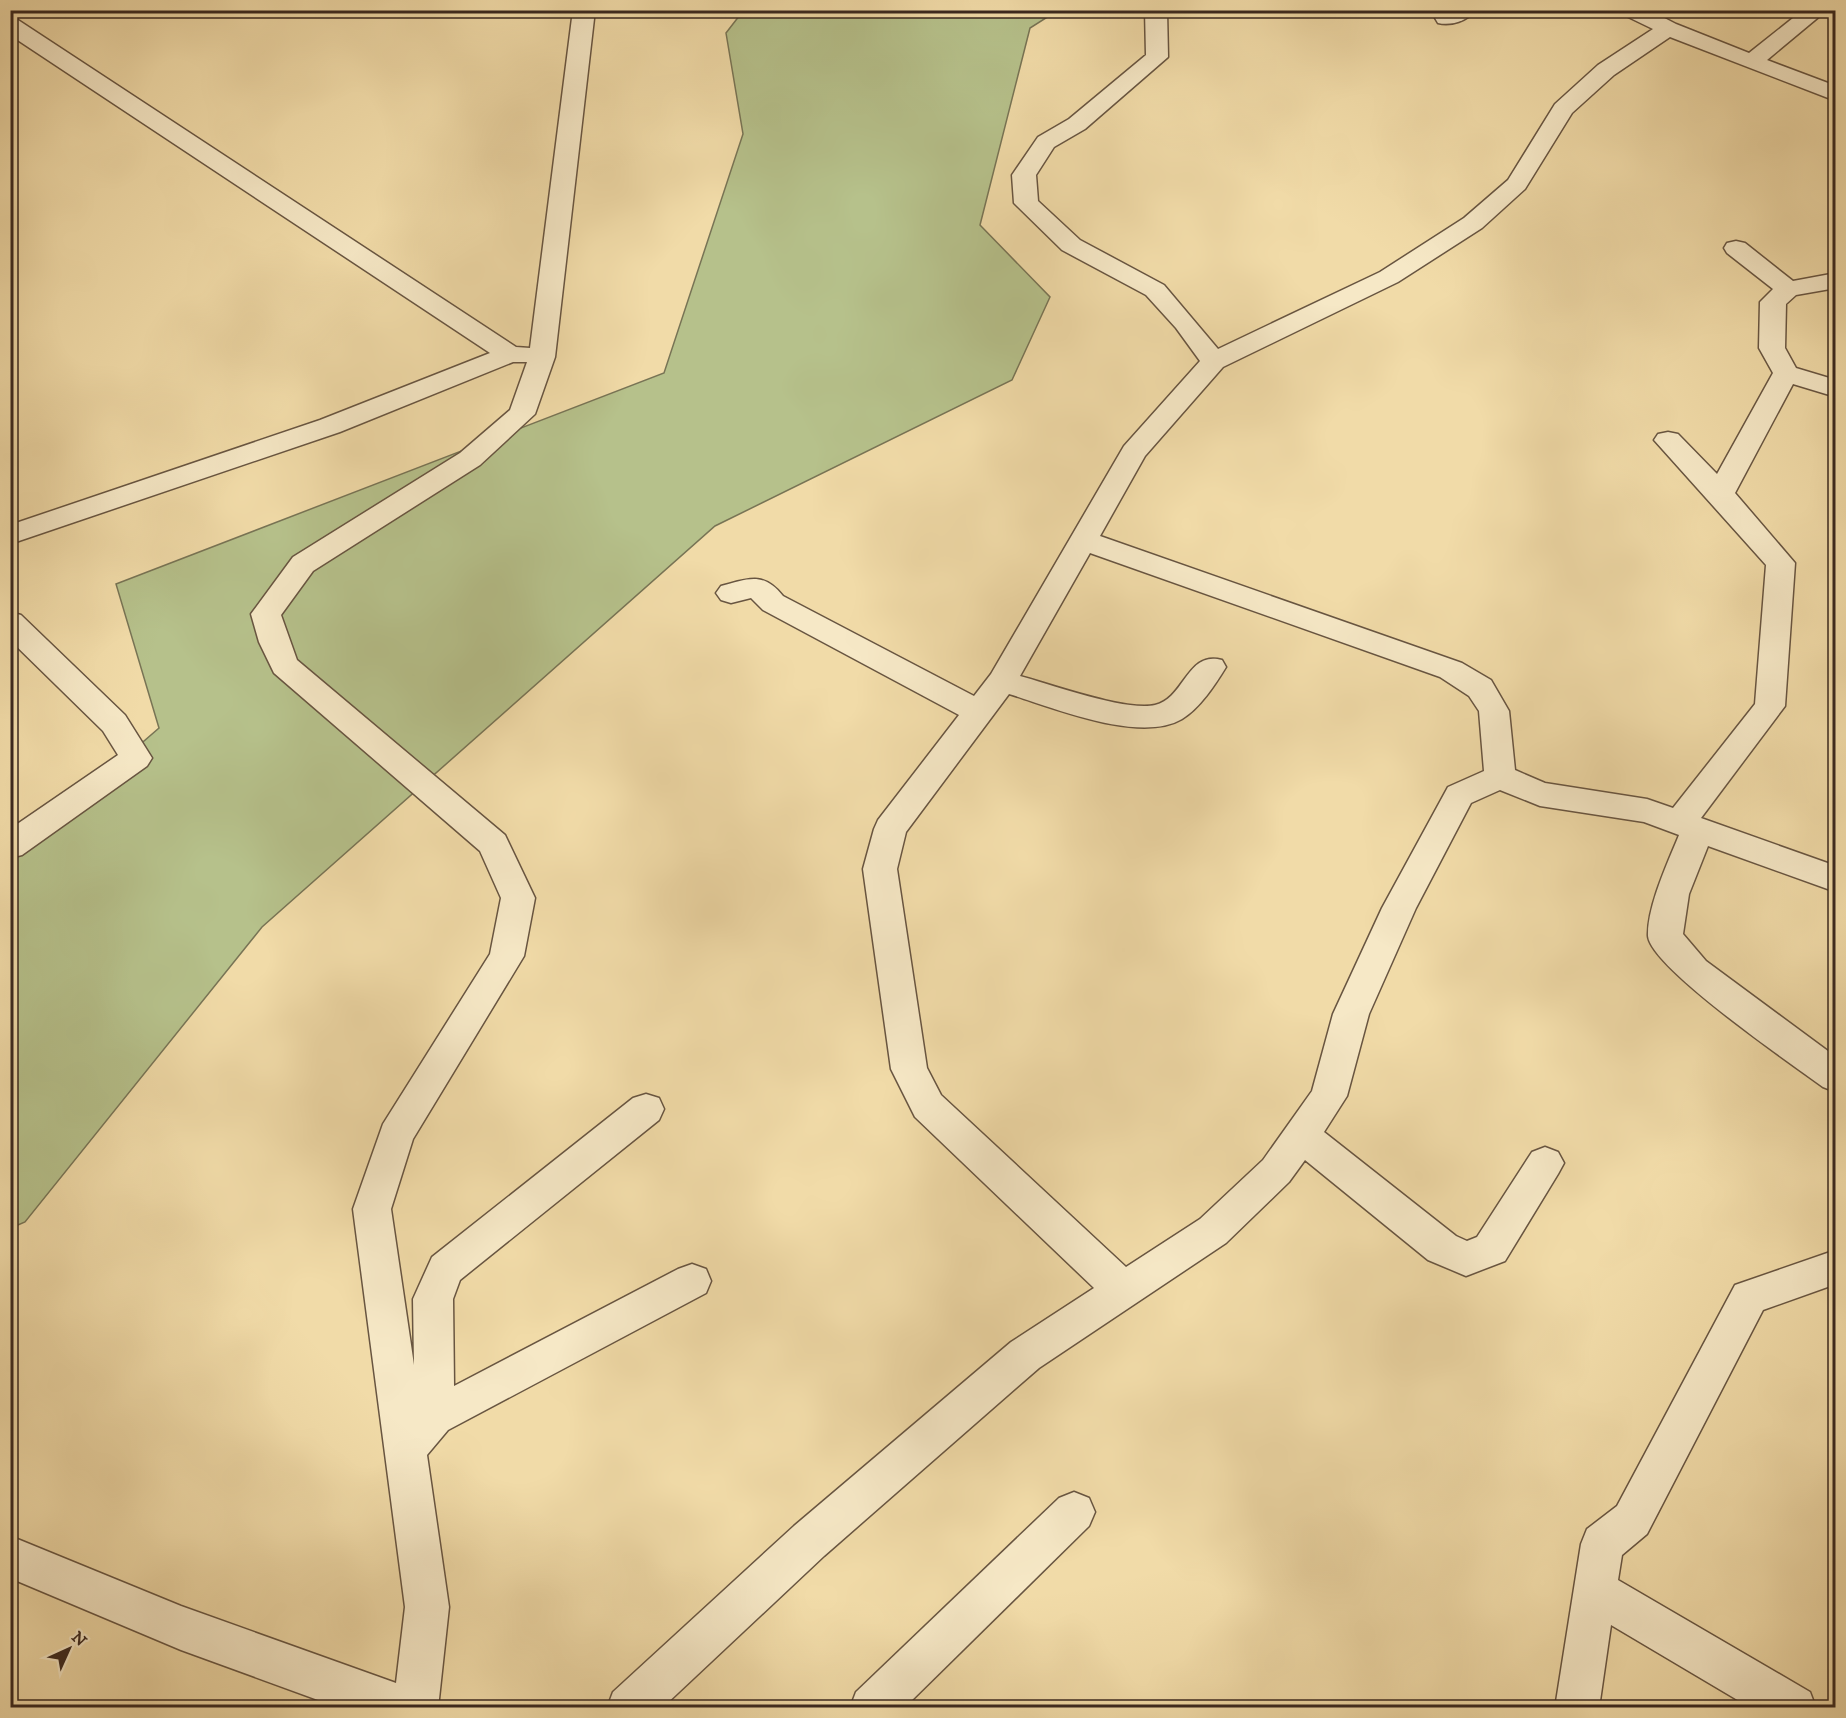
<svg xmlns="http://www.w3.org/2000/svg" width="1846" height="1718" viewBox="0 0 1846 1718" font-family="'IM FELL DW Pica',serif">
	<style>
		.green { fill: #b6c18b; stroke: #787455; stroke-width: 1.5 }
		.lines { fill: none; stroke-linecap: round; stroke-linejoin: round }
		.minor-casing { stroke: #685541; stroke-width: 3 }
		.minor { fill: #f6e8c6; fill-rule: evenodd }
	</style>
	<rect width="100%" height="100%" fill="#f1dba8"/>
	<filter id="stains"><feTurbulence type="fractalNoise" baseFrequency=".00333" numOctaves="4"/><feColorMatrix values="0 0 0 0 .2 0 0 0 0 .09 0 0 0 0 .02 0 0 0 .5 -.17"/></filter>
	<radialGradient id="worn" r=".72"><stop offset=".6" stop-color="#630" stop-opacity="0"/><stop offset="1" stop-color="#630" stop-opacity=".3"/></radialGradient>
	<polygon class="green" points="743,11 1057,11 1030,28 980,225 1050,297 1012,380 715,526 262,927 25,1222 11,1228 10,857 159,728 116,584 664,373 743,134 726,33"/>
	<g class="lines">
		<defs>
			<g id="minor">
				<polygon points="573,10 595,10 555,357 535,414 480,465 313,571 281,615 297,660 505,835 535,898 524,956 413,1139 391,1209 414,1365 413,1299 432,1257 633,1098 646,1094 659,1098 664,1109 659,1120 460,1280 453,1299 454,1386 678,1269 692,1264 706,1269 711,1281 706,1293 448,1430 427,1455 449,1607 438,1708 340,1708 181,1650 10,1578 10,1536 181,1606 396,1683 405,1607 353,1209 383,1124 490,954 501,898 480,851 274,673 259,642 251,614 293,557 460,453 510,410 527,362 513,362 340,432 10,544 10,525 320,420 490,353 10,35 10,19 18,20 516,347 530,348"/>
				<path d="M 1145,10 L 1167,10 L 1168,57 L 1085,129 L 1054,147 L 1036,175 L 1038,201 L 1080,240 L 1164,285 L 1218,349 L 1380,272 L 1464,218 L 1508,180 L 1555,104 L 1598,65 L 1653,29 L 1624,15 L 1622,10 L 1649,10 L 1676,24 L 1749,53 L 1803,10 L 1827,10 L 1767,60 L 1836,86 L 1836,101 L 1670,37 L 1614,75 L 1572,113 L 1525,189 L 1482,228 L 1398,282 L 1223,367 L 1145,456 L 1100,536 L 1462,663 L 1491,680 L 1509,711 L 1515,770 L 1545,783 L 1647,799 L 1673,808 L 1755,704 L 1766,565 L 1654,440 L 1658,434 L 1668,432 L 1678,434 L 1717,474 L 1773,373 L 1759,348 L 1760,302 L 1773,289 L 1727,253 L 1724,248 L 1727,243 L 1736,241 L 1745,243 L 1793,281 L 1836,273 L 1836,288 L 1796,295 L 1786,304 L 1785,348 L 1796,368 L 1836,380 L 1836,397 L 1793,384 L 1735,493 L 1795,563 L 1785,706 L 1701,818 L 1836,866 L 1836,892 L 1708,846 L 1689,894 L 1683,934 L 1706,961 L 1836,1057 L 1836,1092 L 1823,1087 C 1793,1065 1650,967 1648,936 C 1647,907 1668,862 1679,835 L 1644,822 L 1540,806 L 1500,790 L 1471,803 L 1416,908 L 1369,1014 L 1347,1096 L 1324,1132 L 1456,1236 L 1467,1241 L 1477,1237 L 1532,1152 L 1545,1147 L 1558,1152 L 1564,1163 L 1558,1174 L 1505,1261 L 1466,1276 L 1428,1260 L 1305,1160 L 1289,1182 L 1226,1243 L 1039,1368 L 824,1556 L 662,1708 L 607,1708 L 613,1692 L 794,1526 L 1011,1342 L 1094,1288 L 915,1117 L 891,1069 L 863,869 L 874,829 L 878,820 L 959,715 L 763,610 L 751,598 L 731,603 L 721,600 L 716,593 L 721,586 C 748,579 763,571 783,596 L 974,696 L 991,674 L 1124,446 L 1200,361 L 1176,328 L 1146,295 L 1062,250 L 1014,203 L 1012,175 L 1038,137 L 1069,119 L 1146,55 ZM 1090,553 L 1440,677 L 1469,696 L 1479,711 L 1484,771 L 1448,787 L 1382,908 L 1333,1014 L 1312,1091 L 1263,1160 L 1200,1219 L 1126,1267 L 941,1095 L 927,1068 L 897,869 L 906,832 L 1009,694 C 1052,707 1140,744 1182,719 C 1200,708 1215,685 1226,667 L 1222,660 C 1187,650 1185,698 1155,705 C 1127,712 1050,684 1020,676 Z"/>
				<path d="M 1450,10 L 1475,10 C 1468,21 1451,26 1438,23 L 1435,18 L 1438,13 Z"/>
				<polygon points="10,612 21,615 125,715 152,758 147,766 22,855 10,858 10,829 118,755 103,731 10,640"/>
				<polygon points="1836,1250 1836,1284 1763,1310 1647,1534 1622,1555 1618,1580 1810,1692 1816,1708 1751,1708 1611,1625 1599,1708 1555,1708 1581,1544 1587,1529 1617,1506 1735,1285"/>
				<polygon points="1074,1492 1089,1498 1095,1512 1089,1526 904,1708 850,1708 856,1692 1059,1498"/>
			</g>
		</defs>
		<use href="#minor" class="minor-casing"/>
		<use href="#minor" class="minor"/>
	</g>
	<rect width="1846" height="1718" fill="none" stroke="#f1dba8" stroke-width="36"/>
	<rect x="12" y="12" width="1822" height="1694" fill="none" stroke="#3a281f" stroke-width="3"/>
	<rect x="18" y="18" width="1810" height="1682" fill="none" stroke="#3a281f" stroke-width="1.5"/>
	<g transform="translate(69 1649) rotate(45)" stroke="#f6e8c6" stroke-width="4.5" paint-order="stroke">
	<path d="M0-4.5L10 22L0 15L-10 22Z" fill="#3a281f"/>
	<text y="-9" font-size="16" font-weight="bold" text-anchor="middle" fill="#3a281f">N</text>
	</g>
	<rect width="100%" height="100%" filter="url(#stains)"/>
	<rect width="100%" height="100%" fill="url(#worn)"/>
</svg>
